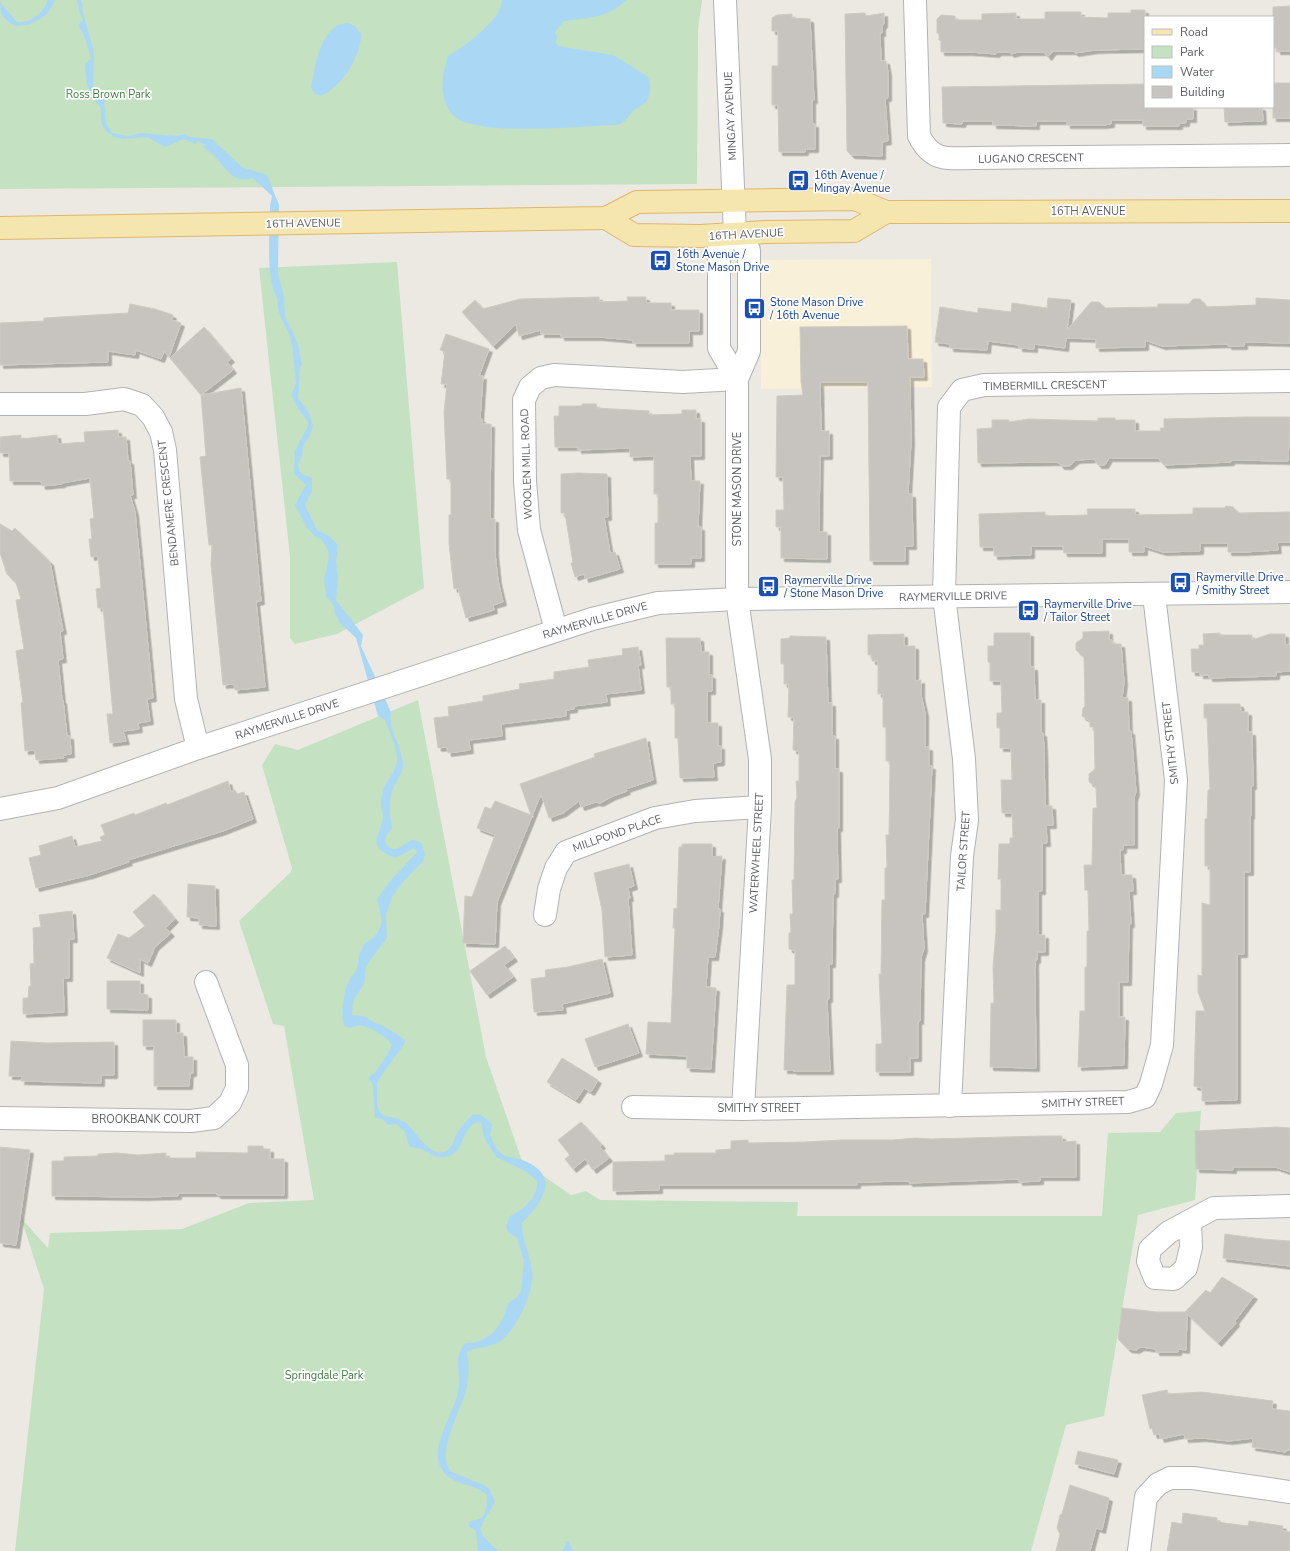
<svg xmlns="http://www.w3.org/2000/svg" width="1290" height="1551" viewBox="0 0 1290 1551" font-family="'Nunito Sans',sans-serif">
	<style>
		.commercial { fill: #f9f0da }
		.green { fill: #c4e1c2 }
		.water { fill: #aad8f4 }
		.building { fill: #c7c4bf; stroke: #cfcac2; filter: url(#shadow) }
		.lines { fill: none; stroke-linecap: round; stroke-linejoin: round }
		.minor-casing { stroke: #b0b3b6; stroke-width: 24 }
		.major-casing { stroke: #e0b767; stroke-width: 24 }
		.minor { stroke: #fff; stroke-width: 22 }
		.major { stroke: #f5e5ae; stroke-width: 22 }
		.labels { text-anchor: middle; stroke-width: 3.5; stroke-linejoin: round; paint-order: stroke }
		.park-label { font-size: 11px; fill: #3f7d3e; stroke: #fff }
		.street-label { font-size: 11px; fill: #5b5e61; stroke: #fff }
		.transit-label { font-size: 11px; fill: #164399; stroke: #fff; text-anchor: start }
	</style>
	<defs>
		<filter id="shadow"><feDropShadow dx="3.5" dy="3.5" stdDeviation="0" flood-color="#0004"/></filter>
	</defs>
	<rect width="100%" height="100%" fill="#ece9e3"/>
	<polygon class="commercial" points="931,259 932,387 761,389 760,260"/>
	<g class="green">
		<polygon points="0,0 702,0 698,29 697,184 0,189"/>
		<polygon points="397,262 424,588 337,634 295,644 290,638 290,557 259,268"/>
		<polygon points="418,700 486,1057 522,1161 571,1195 586,1191 600,1200 798,1202 797,1216 1102,1216 1108,1133 1160,1132 1176,1113 1201,1111 1195,1200 1138,1215 1104,1416 1066,1425 1031,1551 15,1551 44,1289 21,1218 48,1248 50,1233 182,1229 249,1203 314,1200 284,1026 273,1024 239,921 291,872 292,868 262,765 275,744 298,750"/>
	</g>
	<g class="water">
		<path d="M 48,0 L 55,0 L 48,13 L 42,18 L 28,25 L 15,26 C 4,19 0,16 0,2 L 17,22 C 30,24 44,12 48,0 Z"/>
		<path d="M 77,0 L 81,0 L 83,6 L 82,9 L 94,52 L 93,90 L 104,99 L 106,123 L 112,133 L 128,136 L 141,133 L 175,136 L 186,134 L 189,137 L 212,139 L 242,167 L 267,175 L 279,205 L 278,274 L 284,296 L 285,316 L 298,344 L 302,365 L 300,368 L 298,398 L 309,413 L 313,426 L 309,437 L 303,446 L 302,457 L 298,464 L 299,470 L 302,474 L 312,478 L 312,491 L 305,505 L 317,530 L 329,536 L 338,545 L 336,562 L 338,576 L 336,600 L 363,635 L 361,646 L 391,712 C 387,728 403,748 403,766 C 402,775 395,783 392,791 C 388,803 390,816 392,828 C 389,833 382,839 387,845 C 396,856 404,841 413,840 C 417,840 419,842 422,844 L 425,855 L 423,861 L 403,882 L 392,897 L 386,915 L 387,938 L 366,966 L 364,984 L 353,1001 L 352,1015 C 367,1015 367,1019 378,1024 C 390,1029 394,1032 405,1040 L 405,1043 L 377,1082 L 377,1106 L 382,1115 C 390,1117 399,1118 406,1123 C 416,1131 432,1162 448,1150 C 453,1146 454,1138 457,1133 C 461,1126 468,1120 473,1114 L 481,1115 L 492,1124 L 490,1135 C 493,1142 496,1149 502,1154 C 509,1159 517,1157 525,1161 C 562,1177 541,1203 522,1223 C 522,1240 530,1254 532,1271 C 535,1290 518,1326 503,1339 C 492,1349 471,1347 467,1352 C 469,1363 469,1375 467,1386 C 464,1407 433,1454 452,1472 L 486,1486 L 490,1490 L 495,1502 L 480,1528 L 483,1536 L 498,1551 L 478,1551 L 476,1531 L 469,1526 L 468,1523 C 472,1519 477,1521 481,1518 C 487,1514 487,1502 487,1495 C 474,1483 453,1486 442,1470 C 428,1449 454,1413 458,1392 C 462,1374 452,1355 466,1343 C 490,1343 503,1325 508,1303 L 517,1297 L 521,1291 L 524,1260 L 517,1238 L 509,1233 L 506,1227 L 510,1216 C 524,1209 538,1198 537,1181 L 527,1172 L 496,1157 L 484,1137 L 482,1125 L 480,1122 C 458,1125 468,1160 438,1157 C 433,1157 427,1151 421,1149 C 417,1148 413,1148 409,1146 L 405,1132 L 396,1124 L 388,1125 L 382,1119 L 375,1118 L 373,1085 L 368,1078 C 376,1074 388,1054 392,1045 C 384,1034 373,1029 360,1025 L 350,1028 L 344,1026 C 340,1016 344,990 349,981 C 351,976 357,972 357,968 C 359,961 358,954 363,947 C 368,938 377,940 381,924 C 382,916 379,907 377,899 L 391,880 L 417,852 L 414,848 L 396,858 C 361,845 383,836 383,815 C 383,812 381,809 381,806 C 380,801 383,793 384,788 C 388,778 396,772 397,761 C 398,748 389,732 385,720 L 378,716 L 356,638 L 340,623 L 335,614 L 334,606 L 326,596 L 324,579 L 329,558 L 328,550 L 321,539 L 317,538 L 307,528 L 295,505 L 306,485 L 294,474 L 295,451 L 309,424 C 304,414 295,408 292,396 C 291,390 297,387 296,381 C 294,369 294,357 292,345 C 290,328 275,316 278,299 C 265,282 270,229 270,206 L 272,196 L 253,178 C 234,184 226,169 215,157 C 212,153 207,150 203,147 L 206,145 L 198,141 L 195,144 L 184,139 L 165,147 L 147,137 L 123,139 L 114,137 L 105,130 L 101,122 L 101,109 L 92,96 L 87,84 L 85,65 L 91,58 L 85,38 L 78,25 L 83,20 L 79,11 Z"/>
		<path d="M 502,0 L 626,0 C 609,18 587,18 564,21 L 555,32 L 557,36 L 556,43 L 559,46 L 613,55 L 647,76 C 652,82 651,97 645,103 C 642,106 638,107 634,110 C 628,115 627,122 618,125 C 585,125 473,139 452,114 C 438,96 442,75 448,56 C 463,48 503,18 502,0 Z"/>
		<path d="M 348,23 L 355,26 L 361,34 C 361,56 342,87 321,96 L 315,94 L 311,88 C 315,67 320,24 348,23 Z"/>
		<polygon points="568,1541 573,1550 575,1551 562,1551 566,1545 565,1542"/>
	</g>
	<g class="building">
		<polygon points="1290,6 1290,51 1277,51 1277,48 1273,48 1273,7"/>
		<polygon points="1131,10 1145,10 1145,49 1095,50 1075,53 1073,51 1053,51 1048,57 1044,52 1018,52 1011,54 1009,52 998,52 996,54 970,52 941,52 941,41 939,40 939,33 937,33 937,19 941,15 955,16 955,20 982,20 982,14 1016,13 1016,19 1045,19 1045,12 1081,12 1081,17 1108,18 1108,13 1131,13"/>
		<polygon points="865,13 866,16 884,13 884,24 882,26 882,33 880,33 881,61 886,61 888,72 888,98 885,98 888,141 882,142 882,156 851,155 847,151 845,14"/>
		<polygon points="792,14 792,18 810,19 814,100 812,100 812,124 815,124 815,149 805,149 805,152 779,152 778,105 772,105 772,66 778,66 778,33 777,31 772,31 772,18 777,15"/>
		<rect x="1273" y="83" width="17" height="35"/>
		<polygon points="1145,84 1145,107 1193,107 1193,119 1186,119 1186,123 1179,123 1179,126 1143,126 1143,120 1111,120 1111,124 1103,125 1067,125 1067,121 1036,121 1036,126 993,125 993,121 963,121 962,124 943,123 942,87"/>
		<polygon points="1224,107 1262,107 1263,121 1225,122"/>
		<polygon points="599,297 599,302 628,301 627,297 646,297 646,303 671,303 671,310 699,310 699,331 689,331 689,343 633,343 633,340 599,337 561,337 561,334 541,334 541,330 519,336 516,324 493,346 462,312 475,300 483,309 520,299"/>
		<polygon points="1048,298 1071,300 1067,330 1091,302 1099,302 1105,308 1158,307 1158,304 1189,304 1193,299 1200,299 1207,307 1256,305 1256,298 1290,300 1290,343 1244,342 1244,346 1228,346 1228,344 1162,346 1145,340 1145,347 1096,348 1096,339 1066,338 1065,348 1034,344 1034,349 1019,348 1019,345 988,341 987,350 950,348 950,344 935,342 940,307 978,313 978,308 1011,312 1012,303 1047,308"/>
		<polygon points="130,304 155,309 173,315 171,320 181,323 169,357 164,351 161,359 136,350 135,355 108,351 108,362 0,365 0,323 44,321 44,318 128,313"/>
		<polygon points="907,326 908,359 923,359 924,377 910,377 911,442 908,494 912,494 913,546 905,546 905,561 870,561 868,382 820,382 821,431 829,431 829,456 820,456 819,532 827,532 827,559 781,558 781,527 776,527 776,510 784,510 783,477 776,477 777,396 803,395 801,382 800,327"/>
		<polygon points="204,327 231,359 227,362 233,370 201,395 241,388 261,601 256,602 265,687 235,690 234,684 223,685 211,565 212,545 209,545 200,457 206,456 201,395 170,358"/>
		<polygon points="446,334 489,349 479,376 483,376 480,419 482,419 482,424 491,424 490,519 495,519 495,553 498,581 503,602 493,605 494,610 466,618 458,588 454,589 449,544 449,515 451,515 451,479 447,479 444,412 447,384 441,384 445,352 440,350"/>
		<polygon points="582,404 596,404 597,408 649,411 649,415 682,414 682,410 696,410 696,419 701,419 701,456 690,456 691,481 700,481 698,527 701,527 701,558 691,558 691,564 655,564 655,523 658,523 658,494 654,494 654,456 630,457 630,448 578,450 578,447 555,447 554,416 559,416 559,406 582,406"/>
		<polygon points="1245,417 1290,417 1288,461 1231,460 1231,462 1164,465 1158,458 1109,458 1105,465 1098,465 1094,459 1076,460 1069,466 1061,466 1058,462 978,463 977,429 992,428 992,420 1009,420 1009,422 1029,419 1098,421 1098,418 1115,418 1115,420 1135,420 1135,431 1161,431 1160,428 1164,428 1164,419"/>
		<polygon points="118,430 118,437 126,437 128,461 130,461 133,495 130,495 135,512 153,698 147,699 150,721 138,723 139,729 123,731 126,741 110,743 107,714 113,714 103,608 98,608 96,589 101,588 98,556 91,557 89,539 92,539 90,519 94,518 90,478 62,483 62,484 42,486 41,481 10,481 9,453 0,453 0,437 21,435 21,439 57,435 58,444 85,442 84,432"/>
		<polygon points="578,473 607,474 608,517 604,517 610,553 615,552 620,569 585,579 584,574 575,577 571,563 573,563 565,513 561,513 561,474"/>
		<polygon points="1226,506 1233,507 1238,513 1290,512 1290,542 1277,542 1278,550 1244,552 1228,552 1228,543 1200,543 1200,551 1163,552 1144,546 1144,552 1129,552 1129,539 1102,539 1102,553 1064,553 1063,546 1031,546 1031,555 994,556 994,547 980,547 979,514 1045,512 1045,516 1088,515 1087,509 1135,509 1135,515 1193,514 1193,508 1225,508"/>
		<polygon points="0,524 12,531 15,528 50,562 63,631 60,631 63,659 58,660 62,700 63,700 67,736 70,736 71,754 63,755 64,758 36,760 35,750 25,751 21,703 23,702 16,651 24,649 16,600 21,599 16,583 7,574 0,553"/>
		<polygon points="1109,631 1109,640 1112,640 1112,644 1121,644 1124,682 1122,698 1128,698 1129,731 1131,731 1136,792 1134,798 1134,845 1123,845 1123,850 1120,850 1121,875 1132,875 1133,891 1129,891 1131,924 1129,924 1128,982 1119,982 1119,1017 1125,1017 1124,1065 1078,1067 1080,1011 1085,1011 1085,967 1087,967 1087,931 1089,931 1088,890 1085,890 1084,865 1092,865 1093,808 1097,808 1096,787 1089,782 1089,774 1095,769 1094,727 1090,727 1090,721 1082,716 1083,708 1085,706 1084,657 1076,650 1076,643 1083,638 1083,632"/>
		<polygon points="994,633 1030,633 1030,667 1034,667 1035,700 1041,700 1041,733 1043,733 1044,748 1045,806 1052,806 1053,825 1046,825 1047,843 1042,843 1042,891 1038,891 1038,935 1045,935 1045,952 1037,952 1037,960 1035,960 1036,1068 990,1067 991,1003 994,1003 993,967 996,931 996,910 1001,910 1001,879 998,879 999,844 1010,844 1010,838 1013,838 1012,813 1002,813 1001,780 1012,780 1011,748 1000,748 1000,728 997,728 997,713 1002,713 1001,681 990,681 990,662 988,662 988,646 994,646"/>
		<polygon points="1220,633 1220,635 1252,635 1252,640 1270,634 1285,634 1285,645 1290,645 1290,671 1276,672 1276,676 1209,678 1209,675 1200,675 1200,672 1192,672 1191,649 1199,649 1199,645 1204,645 1203,634"/>
		<polygon points="904,634 904,646 915,646 915,681 921,680 921,695 925,713 925,747 929,747 929,766 932,766 925,914 922,914 924,948 921,958 920,1021 918,1021 918,1058 910,1058 910,1072 876,1072 876,1044 882,1044 879,974 881,974 882,900 885,900 885,868 887,868 886,835 889,835 890,761 886,761 886,727 883,727 883,694 878,694 878,661 872,661 872,655 868,655 868,635"/>
		<polygon points="790,636 826,637 828,703 832,703 832,736 835,736 835,769 839,769 839,828 837,828 838,879 835,879 835,894 833,894 832,964 829,964 829,999 827,999 830,1071 793,1071 793,1070 784,1070 787,985 795,985 795,950 789,949 789,933 791,933 790,914 793,914 792,880 794,880 795,803 797,797 796,781 799,781 799,751 793,750 794,717 788,717 789,684 784,684 784,664 781,664 781,639 790,638"/>
		<polygon points="666,638 700,638 701,652 709,652 709,675 712,675 712,691 707,691 707,723 718,723 718,746 721,746 721,762 713,763 714,777 680,778 678,738 675,738 675,704 671,704 671,687 667,687"/>
		<polygon points="638,647 641,665 638,665 641,690 606,694 607,702 574,706 574,709 566,710 566,716 501,724 502,736 469,740 470,750 448,753 447,747 438,748 434,718 449,716 448,707 483,701 483,696 520,689 519,684 554,679 554,672 589,667 588,660 623,655 622,649"/>
		<polygon points="1204,704 1240,704 1241,712 1248,712 1248,732 1252,732 1253,786 1251,786 1251,816 1250,816 1250,872 1244,872 1244,954 1237,954 1237,1100 1202,1101 1202,1088 1194,1086 1196,1011 1205,1011 1198,992 1198,975 1202,976 1202,903 1210,905 1210,866 1205,866 1205,819 1207,819 1208,790 1210,790 1207,718 1204,718"/>
		<polygon points="646,738 653,780 626,789 627,791 613,796 600,803 596,802 581,807 579,801 563,813 549,818 541,794 497,902 495,944 463,943 465,896 472,897 495,835 477,828 485,807 491,809 495,801 531,815 520,784 595,757 594,754"/>
		<polygon points="228,781 231,792 235,790 237,794 244,792 253,819 223,831 128,860 129,862 90,875 36,888 29,858 41,855 39,846 72,836 75,847 102,841 100,837 105,835 101,825 134,813 135,815 166,803 167,805"/>
		<polygon points="682,844 712,844 712,857 722,856 718,909 720,909 719,925 715,957 708,957 706,987 716,988 711,1069 687,1068 687,1056 646,1054 648,1022 671,1023 675,928 673,928 674,908 677,909 679,847 682,847"/>
		<polygon points="629,864 634,886 628,888 630,898 628,898 632,955 605,957 602,910 594,873"/>
		<polygon points="188,884 215,886 216,926 199,925 199,918 187,917"/>
		<polygon points="154,894 175,919 166,928 171,933 155,947 148,963 140,959 140,973 107,958 118,934 129,938 145,926 133,912"/>
		<polygon points="72,911 74,939 69,939 69,978 63,978 64,1012 23,1014 23,998 28,998 29,986 31,986 30,964 34,963 33,928 41,927 39,915"/>
		<polygon points="505,946 514,958 504,965 513,977 487,995 470,971"/>
		<polygon points="602,959 610,993 562,1004 563,1010 534,1012 531,979 546,977 545,970 568,967"/>
		<polygon points="107,981 140,981 140,994 148,995 148,1010 107,1009"/>
		<polygon points="143,1020 176,1020 176,1033 183,1033 184,1057 193,1057 193,1073 190,1073 189,1086 154,1086 154,1046 143,1046"/>
		<polygon points="628,1024 639,1053 595,1067 585,1039"/>
		<polygon points="11,1041 47,1043 114,1042 114,1075 101,1075 101,1083 21,1081 22,1076 9,1076"/>
		<polygon points="562,1058 598,1080 591,1092 584,1088 576,1100 547,1082"/>
		<polygon points="581,1122 602,1145 600,1147 609,1158 593,1170 585,1159 573,1169 565,1159 570,1155 558,1140"/>
		<polygon points="1277,1127 1290,1128 1290,1172 1275,1167 1233,1167 1233,1170 1196,1169 1195,1131"/>
		<polygon points="1042,1136 1062,1136 1062,1142 1076,1141 1076,1177 1040,1177 1040,1181 1019,1182 1019,1179 909,1183 909,1181 857,1182 857,1185 659,1185 659,1190 613,1191 613,1162 665,1161 665,1155 674,1155 674,1153 716,1153 716,1150 731,1149 731,1141 748,1140 748,1143 805,1142 841,1140 893,1140 916,1138 931,1139"/>
		<polygon points="248,1146 263,1146 263,1149 270,1149 270,1159 284,1159 284,1195 217,1195 217,1193 178,1193 178,1196 145,1197 52,1196 52,1161 64,1161 64,1157 98,1156 98,1154 117,1153 138,1155 166,1153 166,1158 196,1158 196,1152 248,1153"/>
		<polygon points="0,1147 30,1150 16,1245 0,1243"/>
		<polygon points="1225,1234 1262,1239 1290,1241 1290,1266 1223,1258"/>
		<polygon points="1222,1277 1254,1296 1235,1321 1236,1323 1218,1343 1187,1314 1186,1350 1178,1349 1178,1352 1156,1352 1156,1349 1141,1347 1136,1350 1128,1349 1118,1339 1122,1308 1157,1312 1185,1312 1206,1290 1210,1293"/>
		<polygon points="1167,1390 1168,1394 1202,1392 1273,1401 1272,1409 1290,1411 1290,1450 1286,1450 1286,1452 1252,1447 1253,1438 1229,1441 1203,1438 1185,1439 1184,1434 1161,1439 1159,1434 1154,1435 1152,1428 1150,1429 1142,1395"/>
		<polygon points="1078,1451 1118,1460 1114,1474 1075,1464"/>
		<polygon points="1070,1485 1109,1498 1102,1530 1096,1528 1090,1551 1056,1551 1060,1534 1057,1528 1060,1515 1062,1514"/>
		<polygon points="1183,1513 1217,1518 1217,1522 1248,1526 1249,1521 1283,1526 1282,1531 1290,1532 1290,1551 1167,1551 1172,1522 1182,1524"/>
	</g>
	<g class="lines">
		<defs>
			<g id="minor">
				<polyline points="725,0 735,233"/>
				<path d="M 915,0 L 919,136 C 933,163 948,158 975,158 L 1290,155"/>
				<polyline points="735,233 749,250 749,351 737,379 737,599 760,759 760,807 743,1109"/>
				<polyline points="735,233 719,248 719,348 737,379"/>
				<polyline points="0,404 85,404 124,399 142,405 153,417 161,432 165,450 186,699 198,748"/>
				<polyline points="556,630 529,530 525,481 524,400 530,387 541,378 554,375 683,382 737,379"/>
				<polyline points="0,809 58,798 198,748 592,619 658,603 737,599 1290,592"/>
				<polyline points="545,915 549,889 556,868 566,852 655,818 695,811 760,807"/>
				<polyline points="950,1106 962,856 967,820 964,759 944,596 949,407 962,390 984,385 1290,381"/>
				<polyline points="633,1107 743,1109 1128,1102 1145,1097 1151,1084 1162,1045 1176,780 1154,595"/>
				<polyline points="0,1118 191,1121 214,1118 230,1103 237,1088 237,1065 206,982"/>
				<polyline points="1190,1221 1191,1247 1186,1268 1174,1279 1155,1278 1148,1261 1150,1249 1169,1232 1214,1208 1290,1206"/>
				<polyline points="1139,1551 1146,1497 1158,1484 1170,1478 1193,1478 1290,1492"/>
			</g>
			<g id="major">
				<polyline points="606,218 634,235 701,236 766,232 854,231 886,212"/>
				<polyline points="0,228 606,218 637,202 855,199 886,212 1290,211"/>
			</g>
		</defs>
		<use href="#minor" class="minor-casing"/>
		<use href="#major" class="major-casing"/>
		<use href="#minor" class="minor"/>
		<use href="#major" class="major"/>
	</g>
	<defs>
		<symbol id="bus-square" viewBox="-11 -11 22 22"><rect x="-9" y="-9" width="18" height="18" rx="4" fill="#1a4fb4" stroke="#fff"/><path d="M-5-6H5V4H4V6H2V4H-2V6H-4V4H-5ZM-3.5-4V0h7V-4ZM-3.5 1.2v1.5H-2V1.2ZM2 1.2v1.5H3.5V1.2Z" fill="#fff"/></symbol>
	</defs>
	<g fill-rule="evenodd">
		<use href="#bus-square" x="786" y="168" width="25" height="25"/>
		<use href="#bus-square" x="648" y="248" width="25" height="25"/>
		<use href="#bus-square" x="742" y="296" width="25" height="25"/>
		<use href="#bus-square" x="1168" y="570" width="25" height="25"/>
		<use href="#bus-square" x="756" y="574" width="25" height="25"/>
		<use href="#bus-square" x="1016" y="598" width="25" height="25"/>
	</g>
	<g class="labels">
		<g class="park-label">
			<text x="108" y="98">Ross Brown Park</text>
			<text x="324" y="1379">Springdale Park</text>
		</g>
		<g class="street-label">
			<text transform="translate(730 116) rotate(-93)" y="4">MINGAY AVENUE</text>
			<text transform="translate(1031 158) rotate(-1)" y="4">LUGANO CRESCENT</text>
			<text x="1088" y="215">16TH AVENUE</text>
			<text transform="translate(303 223) rotate(-1)" y="4">16TH AVENUE</text>
			<text transform="translate(746 234) rotate(-3)" y="4">16TH AVENUE</text>
			<text transform="translate(1045 385) rotate(-1)" y="4">TIMBERMILL CRESCENT</text>
			<text transform="translate(526 464) rotate(-92)" y="4">WOOLEN MILL ROAD</text>
			<text transform="translate(737 489) rotate(-90)" y="4">STONE MASON DRIVE</text>
			<text transform="translate(168 503) rotate(-96)" y="4">BENDAMERE CRESCENT</text>
			<text transform="translate(953 596) rotate(-1)" y="4">RAYMERVILLE DRIVE</text>
			<text transform="translate(595 620) rotate(-16)" y="4">RAYMERVILLE DRIVE</text>
			<text transform="translate(287 719) rotate(-18)" y="4">RAYMERVILLE DRIVE</text>
			<text transform="translate(1170 743) rotate(-96)" y="4">SMITHY STREET</text>
			<text transform="translate(617 833) rotate(-19)" y="4">MILLPOND PLACE</text>
			<text transform="translate(963 851) rotate(-86)" y="4">TAILOR STREET</text>
			<text transform="translate(756 853) rotate(-87)" y="4">WATERWHEEL STREET</text>
			<text transform="translate(1083 1102) rotate(-2)" y="4">SMITHY STREET</text>
			<text x="759" y="1112">SMITHY STREET</text>
			<text x="146" y="1123">BROOKBANK COURT</text>
		</g>
		<g class="transit-label">
			<text x="814" y="179">16th Avenue /<tspan x="814" dy="13">Mingay Avenue</tspan></text>
			<text x="676" y="258">16th Avenue /<tspan x="676" dy="13">Stone Mason Drive</tspan></text>
			<text x="770" y="306">Stone Mason Drive<tspan x="770" dy="13">/ 16th Avenue</tspan></text>
			<text x="1196" y="581">Raymerville Drive<tspan x="1196" dy="13">/ Smithy Street</tspan></text>
			<text x="784" y="584">Raymerville Drive<tspan x="784" dy="13">/ Stone Mason Drive</tspan></text>
			<text x="1044" y="608">Raymerville Drive<tspan x="1044" dy="13">/ Tailor Street</tspan></text>
		</g>
	</g>
	<rect x="1144" y="16" width="130" height="92" fill="#ffffff" stroke="#bdbfc0"/>
	<rect x="1152" y="29" width="20" height="6" fill="#f5e5ae" stroke="#bdbfc0"/>
	<text x="1180" y="36" font-size="12" fill="#5b5e61">Road</text>
	<rect x="1152" y="46" width="20" height="12" fill="#c4e1c2" stroke="#bdbfc0"/>
	<text x="1180" y="56" font-size="12" fill="#5b5e61">Park</text>
	<rect x="1152" y="66" width="20" height="12" fill="#aad8f4" stroke="#bdbfc0"/>
	<text x="1180" y="76" font-size="12" fill="#5b5e61">Water</text>
	<rect x="1152" y="86" width="20" height="12" fill="#c7c4bf" stroke="#bdbfc0"/>
	<text x="1180" y="96" font-size="12" fill="#5b5e61">Building</text>
</svg>
